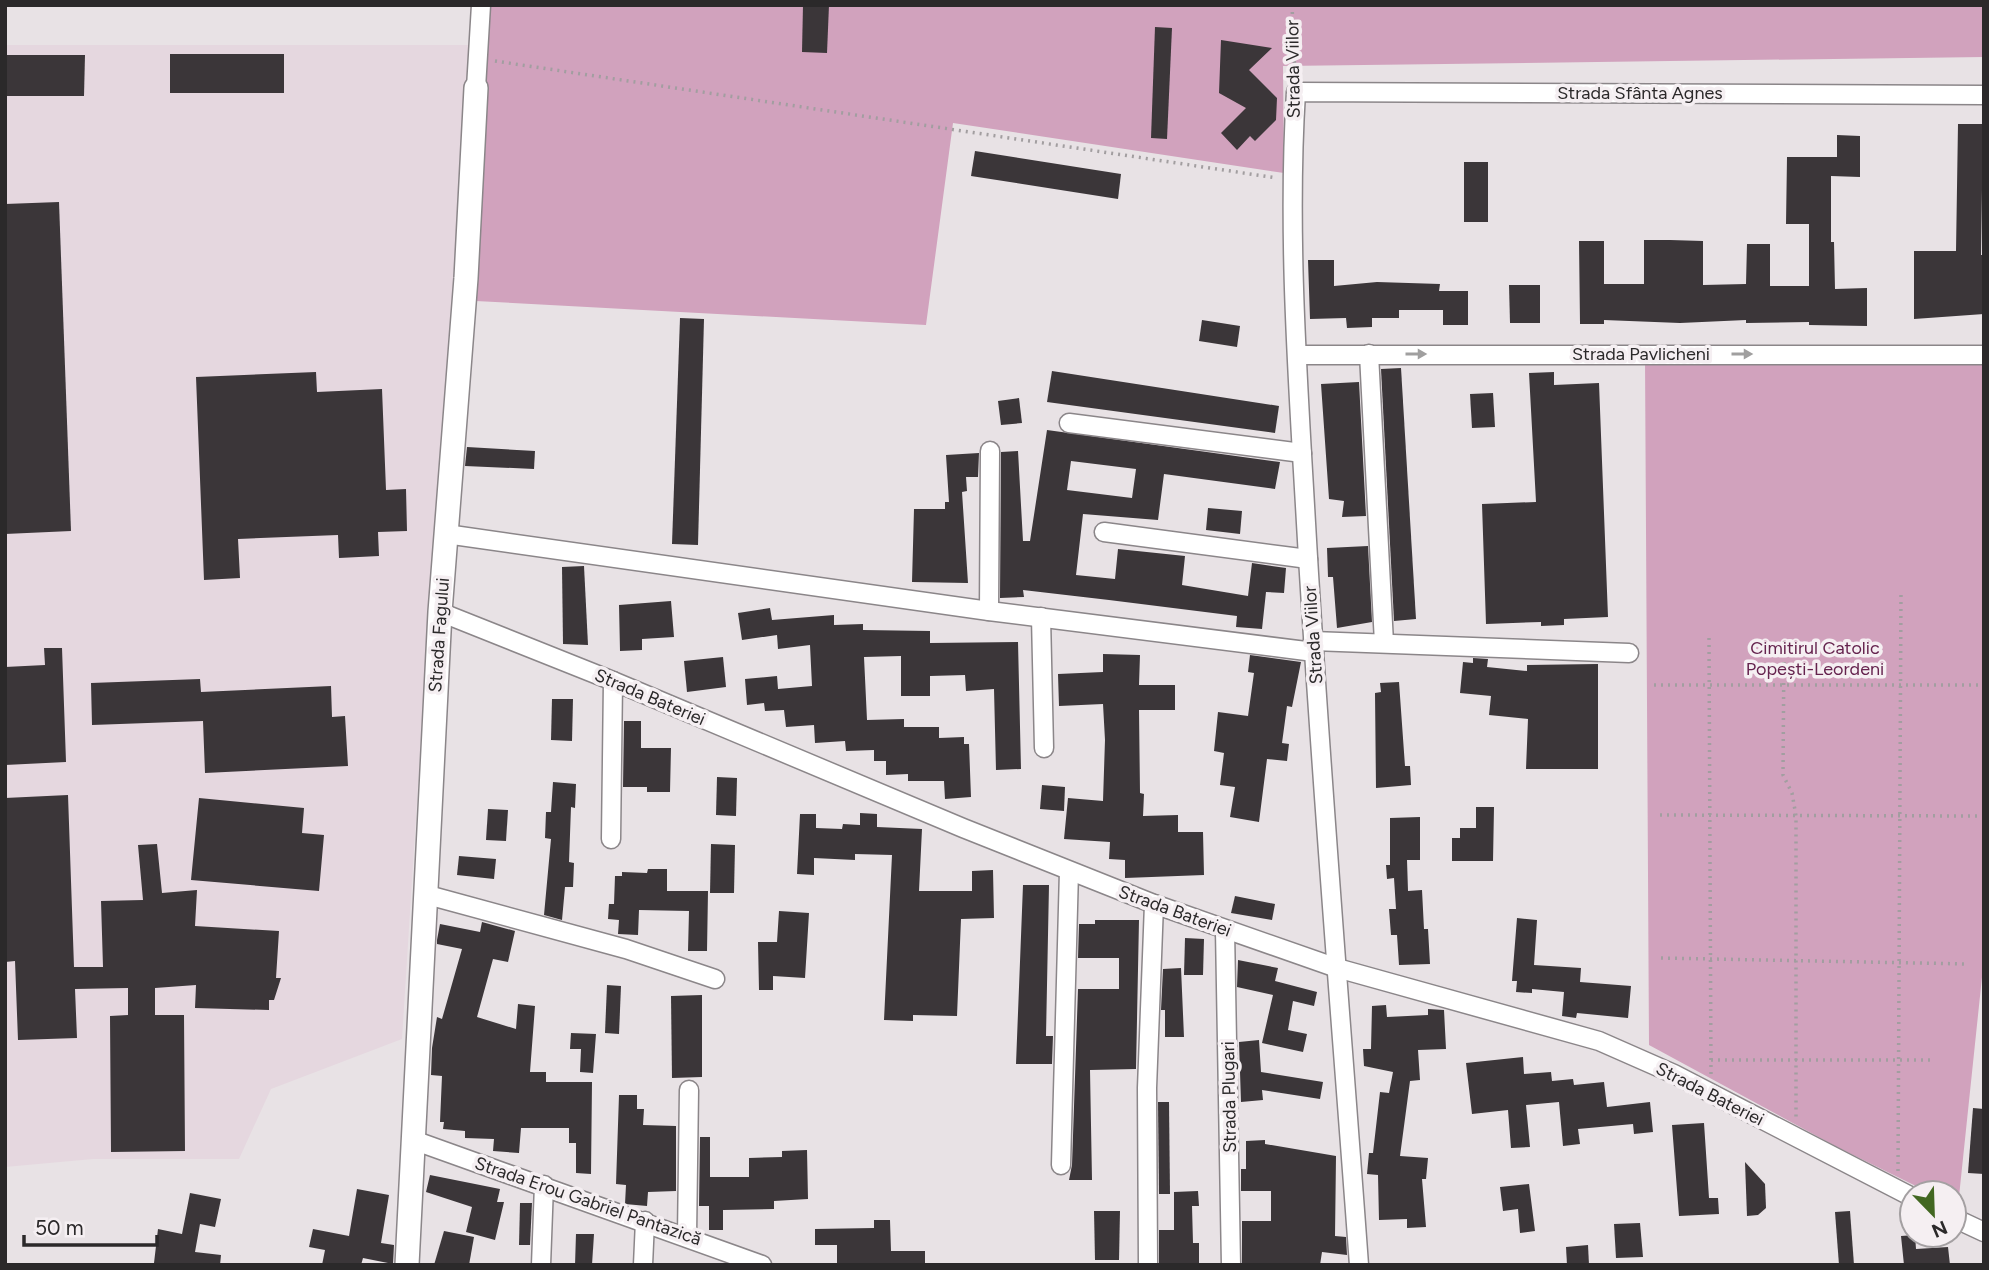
<svg xmlns="http://www.w3.org/2000/svg" width="1989" height="1270" viewBox="0 0 1989 1270" font-family="Figtree,sans-serif">
	<style>
		.built { fill: #e5d7df }
		.green { fill: #d1a2bd }
		.building { fill: #3b3639; fill-rule: evenodd }
		.lines { fill: none; stroke-linecap: round; stroke-linejoin: round }
		.minor-casing { stroke: #8b8689; stroke-width: 21 }
		.tertiary-casing { stroke: #8b8689; stroke-width: 26 }
		.path { stroke: #a29ea0; stroke-width: 3.5; stroke-dasharray: 2 5; stroke-linecap: butt }
		.minor { stroke: #fff; stroke-width: 18 }
		.tertiary { stroke: #fff; stroke-width: 23 }
		.oneway { fill: #a09f9f }
		.labels { text-anchor: middle; stroke-width: 7; stroke-linejoin: round; paint-order: stroke }
		.street-label { font-size: 18px; fill: #2b292a; stroke: #f5eff2 }
		.park-label { font-size: 18px; fill: #65234e; stroke: #f5eff2 }
	</style>
	<rect width="100%" height="100%" fill="#e8e2e5"/>
	<polygon class="built" points="5,45 471,45 456,300 435,516 402,1039 271,1089 239,1159 93,1159 5,1167"/>
	<g class="green">
		<polygon points="471,5 1984,5 1984,57 1283,66 1284,173 953,123 926,325 456,300 471,45"/>
		<polygon points="1645,359 1984,360 1984,958 1958,1206 1954,1205 1954,1193 1930,1193 1837,1147 1649,1045"/>
	</g>
	<g class="building">
		<polygon points="803,5 829,5 827,53 802,52"/>
		<polygon points="1155,27 1172,28 1167,139 1151,138"/>
		<polygon points="1221,40 1272,48 1249,70 1277,98 1276,120 1255,141 1250,136 1237,150 1221,133 1246,108 1219,93"/>
		<rect x="170" y="54" width="114" height="39"/>
		<polygon points="5,55 85,55 84,96 5,96"/>
		<polygon points="1958,124 1983,124 1981,255 1984,255 1984,314 1914,319 1914,251 1956,251"/>
		<polygon points="1837,135 1860,136 1860,177 1831,176 1831,242 1834,242 1835,289 1867,288 1867,326 1809,325 1809,322 1746,323 1746,320 1680,323 1604,320 1604,324 1580,324 1579,241 1604,241 1604,284 1644,284 1644,240 1670,240 1703,241 1703,285 1746,284 1747,244 1770,244 1770,286 1809,286 1809,224 1786,224 1787,157 1837,157"/>
		<polygon points="975,151 1121,174 1118,199 971,176"/>
		<rect x="1464" y="162" width="24" height="60"/>
		<polygon points="59,202 71,531 5,534 5,204"/>
		<polygon points="1308,260 1334,260 1334,286 1377,282 1440,284 1439,291 1468,291 1468,325 1443,325 1443,310 1399,310 1399,318 1372,318 1372,327 1347,328 1346,318 1310,319"/>
		<polygon points="1509,285 1540,285 1540,323 1510,323"/>
		<polygon points="680,318 704,319 698,545 672,544"/>
		<polygon points="1202,320 1240,326 1237,347 1199,341"/>
		<polygon points="1401,368 1416,619 1394,621 1381,369"/>
		<polygon points="1052,371 1279,406 1275,433 1047,402"/>
		<polygon points="316,372 317,392 382,389 386,490 406,489 407,531 378,532 379,556 339,558 338,535 238,539 240,578 204,580 196,377"/>
		<polygon points="1554,372 1554,385 1599,383 1608,617 1564,619 1564,625 1541,626 1541,622 1486,624 1482,504 1536,502 1529,373"/>
		<polygon points="1359,382 1366,516 1342,517 1344,501 1329,499 1321,384"/>
		<polygon points="1493,393 1495,427 1472,428 1470,394"/>
		<polygon points="1019,398 1022,423 1001,425 998,401"/>
		<path d="M 1047,430 L 1280,462 L 1275,489 L 1164,474 L 1158,520 L 1083,514 L 1076,575 L 1115,579 L 1118,549 L 1185,556 L 1182,585 L 1248,596 L 1252,563 L 1286,568 L 1284,593 L 1266,592 L 1262,629 L 1236,627 L 1237,616 L 1109,600 L 1023,590 L 1024,597 L 1000,598 L 1001,452 L 1018,451 L 1023,541 L 1030,541 ZM 1071,461 L 1136,469 L 1132,498 L 1067,490 Z"/>
		<polygon points="467,447 535,451 534,469 465,466"/>
		<polygon points="979,453 978,477 966,477 967,491 962,492 968,583 912,582 914,509 945,509 945,502 949,502 946,455"/>
		<polygon points="1208,508 1242,511 1240,534 1206,530"/>
		<polygon points="1368,546 1372,622 1337,628 1333,577 1328,577 1327,548"/>
		<polygon points="584,566 588,645 563,644 562,567"/>
		<polygon points="671,601 674,637 642,639 642,650 620,651 619,605"/>
		<polygon points="770,608 772,620 834,615 834,625 863,624 863,630 930,631 930,643 1018,642 1021,769 996,770 994,689 966,691 965,675 930,676 930,696 901,696 901,656 864,657 867,720 904,719 904,727 939,727 939,738 964,737 964,744 969,744 971,797 945,799 944,781 908,781 908,774 886,775 886,761 874,761 874,750 846,751 845,741 815,743 814,725 786,727 784,710 765,711 764,703 747,705 745,679 777,676 778,689 812,686 810,645 778,649 777,635 742,640 738,613"/>
		<polygon points="44,648 62,648 66,762 5,765 5,667 45,665"/>
		<polygon points="1103,654 1140,655 1139,685 1175,685 1175,710 1139,710 1140,793 1144,794 1143,816 1178,815 1178,832 1203,832 1204,875 1125,878 1125,860 1109,859 1110,842 1064,839 1068,798 1103,801 1105,740 1103,704 1059,706 1058,674 1103,672"/>
		<polygon points="1250,655 1301,662 1292,707 1287,706 1282,743 1289,744 1287,761 1267,759 1259,822 1230,817 1235,787 1220,785 1224,753 1214,751 1218,712 1248,716 1254,673 1248,672"/>
		<polygon points="723,657 726,687 687,692 684,661"/>
		<polygon points="1473,658 1488,659 1487,667 1527,671 1527,665 1598,664 1598,769 1526,769 1528,719 1489,715 1491,696 1460,693 1463,662 1473,663"/>
		<polygon points="200,679 201,692 331,686 332,717 345,716 348,766 205,773 203,721 92,725 91,683"/>
		<polygon points="1399,682 1405,766 1410,766 1411,785 1376,788 1375,693 1381,692 1380,683"/>
		<polygon points="552,699 573,699 572,741 551,740"/>
		<polygon points="624,721 641,721 641,748 671,748 670,792 647,792 647,787 623,787"/>
		<polygon points="717,777 737,778 736,816 716,815"/>
		<polygon points="553,782 576,784 575,808 571,807 569,862 574,863 573,887 565,887 562,920 544,915 551,839 545,838 546,812 551,812"/>
		<polygon points="1042,785 1065,787 1064,811 1040,809"/>
		<polygon points="68,795 74,967 103,967 101,901 143,900 138,845 157,844 162,893 197,890 195,926 279,931 276,978 281,978 274,1000 269,1000 269,1010 195,1008 196,985 155,988 155,1015 184,1015 185,1151 111,1152 110,1016 128,1015 128,988 75,989 77,1038 18,1040 15,961 5,962 5,798"/>
		<polygon points="199,798 304,808 302,833 324,835 319,891 191,880"/>
		<polygon points="1476,807 1494,807 1493,861 1452,861 1452,838 1460,838 1460,828 1476,828"/>
		<polygon points="488,809 508,810 506,841 486,840"/>
		<polygon points="860,813 877,814 877,827 922,829 919,891 972,891 972,871 993,870 994,918 961,919 957,1016 913,1015 913,1021 884,1020 892,855 855,854 855,860 814,858 814,875 797,874 800,814 816,814 816,828 842,829 843,824 860,825"/>
		<polygon points="1420,817 1420,860 1407,860 1408,891 1422,890 1424,929 1428,929 1430,964 1399,965 1397,935 1391,935 1389,909 1396,909 1394,878 1387,879 1386,865 1390,865 1390,818"/>
		<polygon points="711,844 735,845 734,893 710,893"/>
		<polygon points="459,856 496,859 494,879 457,875"/>
		<polygon points="648,869 667,869 667,891 708,891 707,951 688,951 689,911 639,910 638,935 618,934 619,920 608,919 609,904 614,904 615,876 622,876 622,872 647,873"/>
		<polygon points="1023,885 1049,885 1046,1036 1053,1036 1052,1064 1016,1064"/>
		<polygon points="1235,896 1275,904 1272,920 1231,913"/>
		<polygon points="779,911 809,913 805,978 773,976 773,990 759,990 758,942 777,942"/>
		<polygon points="1517,918 1537,920 1534,965 1581,968 1580,982 1631,986 1628,1018 1577,1013 1576,1018 1562,1016 1564,992 1532,989 1532,993 1516,992 1517,981 1512,981"/>
		<polygon points="1095,920 1139,920 1136,1069 1090,1070 1092,1180 1069,1180 1072,1165 1078,989 1119,989 1119,958 1078,958 1079,924 1095,924"/>
		<polygon points="482,922 515,931 508,962 493,959 477,1017 516,1029 518,1004 535,1006 530,1072 546,1072 546,1082 592,1082 591,1174 576,1173 576,1143 569,1143 569,1128 521,1128 519,1153 493,1151 494,1139 465,1138 465,1131 443,1129 444,1122 440,1122 442,1076 431,1075 432,1048 437,1017 442,1019 462,949 437,944 437,940 440,924 480,932"/>
		<polygon points="1185,938 1204,939 1203,975 1184,975"/>
		<polygon points="1238,960 1278,968 1275,981 1317,992 1314,1006 1293,1001 1288,1030 1307,1034 1303,1052 1262,1043 1273,995 1237,987"/>
		<polygon points="1181,968 1184,1037 1165,1037 1165,1010 1161,1010 1163,969"/>
		<polygon points="607,985 621,986 619,1034 605,1033"/>
		<polygon points="702,995 702,1077 672,1078 671,996"/>
		<polygon points="1386,1005 1387,1017 1428,1015 1428,1009 1444,1010 1446,1049 1418,1050 1420,1080 1410,1081 1400,1156 1428,1158 1426,1179 1422,1179 1426,1227 1407,1228 1407,1219 1379,1220 1378,1175 1367,1174 1369,1153 1373,1153 1380,1092 1389,1093 1393,1072 1364,1066 1363,1049 1371,1049 1372,1006"/>
		<polygon points="571,1033 596,1034 593,1073 580,1072 581,1049 570,1049"/>
		<polygon points="1259,1040 1261,1072 1323,1082 1320,1099 1262,1090 1263,1100 1241,1102 1239,1042"/>
		<polygon points="1523,1057 1524,1074 1551,1072 1552,1081 1573,1079 1574,1085 1604,1082 1607,1107 1650,1102 1653,1132 1634,1134 1633,1124 1578,1129 1580,1144 1563,1146 1559,1102 1526,1105 1530,1147 1511,1148 1508,1110 1472,1114 1466,1063"/>
		<polygon points="619,1095 637,1095 637,1109 644,1109 643,1125 676,1126 676,1191 648,1192 647,1206 625,1204 626,1185 616,1184"/>
		<polygon points="1158,1102 1169,1102 1170,1194 1159,1194"/>
		<polygon points="1973,1108 1984,1109 1984,1174 1968,1173"/>
		<polygon points="1704,1123 1709,1198 1718,1198 1719,1214 1679,1216 1672,1125"/>
		<polygon points="700,1137 710,1137 710,1177 749,1177 749,1158 782,1157 782,1151 807,1150 808,1199 774,1201 774,1209 723,1210 723,1230 709,1230 709,1206 699,1206"/>
		<polygon points="1265,1140 1265,1144 1336,1156 1335,1236 1346,1237 1347,1255 1322,1252 1320,1265 1242,1265 1242,1221 1271,1221 1271,1191 1241,1191 1241,1169 1246,1169 1246,1141"/>
		<polygon points="1745,1162 1765,1184 1766,1208 1758,1215 1747,1216"/>
		<polygon points="430,1175 500,1189 497,1202 504,1202 495,1240 466,1232 472,1207 426,1192"/>
		<polygon points="1529,1184 1535,1231 1520,1233 1518,1209 1503,1211 1500,1187"/>
		<polygon points="357,1189 389,1195 381,1243 394,1245 393,1264 363,1258 361,1265 322,1265 325,1250 309,1247 313,1229 349,1236"/>
		<polygon points="1198,1191 1199,1206 1192,1206 1193,1243 1199,1243 1199,1265 1159,1265 1159,1230 1174,1230 1174,1192"/>
		<polygon points="190,1193 221,1199 215,1227 200,1224 195,1252 221,1255 220,1265 154,1263 158,1229 182,1234"/>
		<polygon points="520,1203 532,1203 530,1245 519,1245"/>
		<polygon points="1094,1211 1120,1211 1119,1260 1095,1260"/>
		<polygon points="1850,1211 1854,1265 1839,1265 1835,1212"/>
		<polygon points="874,1220 890,1220 891,1251 925,1251 925,1265 837,1265 837,1245 815,1245 815,1229 874,1228"/>
		<polygon points="1640,1223 1643,1257 1616,1258 1614,1224"/>
		<polygon points="444,1231 474,1237 469,1265 434,1265"/>
		<polygon points="576,1234 594,1234 592,1265 575,1265"/>
		<polygon points="1915,1235 1916,1249 1948,1247 1950,1265 1904,1265 1901,1236"/>
		<polygon points="1588,1245 1589,1265 1567,1265 1566,1247"/>
	</g>
	<g class="lines">
		<defs>
			<g id="minor">
				<polyline points="476,88 481,5"/>
				<polyline points="1369,354 1384,643"/>
				<polyline points="1299,355 1984,355"/>
				<polyline points="1069,423 1302,453"/>
				<polyline points="1104,532 1308,559"/>
				<polyline points="446,534 989,611 1314,652"/>
				<polyline points="989,611 990,451"/>
				<polyline points="440,612 613,681 963,828 1154,904 1337,968 1599,1041 1674,1074 1912,1197"/>
				<polyline points="1041,617 1044,748"/>
				<polyline points="1313,641 1629,653"/>
				<polyline points="611,839 613,681"/>
				<polyline points="424,894 626,949 715,979"/>
				<polyline points="1225,930 1231,1265"/>
				<polyline points="413,1140 762,1265"/>
				<polyline points="1061,1165 1069,871"/>
				<polyline points="1954,1218 1984,1232"/>
				<polyline points="687,1236 689,1090"/>
				<polyline points="541,1265 544,1185"/>
				<polyline points="643,1265 645,1221"/>
				<polyline points="1148,1265 1147,1088 1154,904"/>
				<path d="M 1359,1265 C 1341,1018 1320,770 1306,523 C 1298,382 1287,233 1296,92 L 1984,95"/>
			</g>
			<polyline id="tertiary" points="407,1265 440,612 466,278 476,88"/>
		</defs>
		<use href="#minor" class="minor-casing"/>
		<use href="#tertiary" class="tertiary-casing"/>
		<g class="path">
			<polyline points="1292,5 1295,77"/>
			<polyline points="495,61 1277,178"/>
			<polyline points="1709,638 1711,1074"/>
			<polyline points="1784,641 1783,775 1792,793 1796,816 1796,1117"/>
			<polyline points="1654,685 1984,685"/>
			<polyline points="1660,815 1980,816"/>
			<polyline points="1661,958 1968,964"/>
			<polyline points="1711,1060 1934,1060"/>
			<polyline points="1898,1171 1901,591"/>
		</g>
		<use href="#minor" class="minor"/>
		<use href="#tertiary" class="tertiary"/>
	</g>
	<defs><path id="oneway-solid" d="M-6-.8H1V-3.2L6.5 0L1 3.2V.8H-6Z" transform="scale(1.75)"/></defs>
	<g class="oneway">
		<use href="#oneway-solid" transform="translate(1416 354)"/>
		<use href="#oneway-solid" transform="translate(1742 354)"/>
	</g>
	<g class="labels">
		<g class="street-label">
			<text transform="translate(1293 69) rotate(-91)" y="6">Strada Viilor</text>
			<text x="1640" y="99">Strada Sfânta Agnes</text>
			<text x="1641" y="360">Strada Pavlicheni</text>
			<text transform="translate(439 635) rotate(-86)" y="6">Strada Fagului</text>
			<text transform="translate(1313 635) rotate(-94)" y="6">Strada Viilor</text>
			<text transform="translate(650 697) rotate(23)" y="6">Strada Bateriei</text>
			<text transform="translate(1175 911) rotate(20)" y="6">Strada Bateriei</text>
			<text transform="translate(1710 1094) rotate(27)" y="6">Strada Bateriei</text>
			<text transform="translate(1229 1097) rotate(-91)" y="6">Strada Plugari</text>
			<text transform="translate(588 1201) rotate(19)" y="6">Strada Erou Gabriel Pantazică</text>
		</g>
		<g class="park-label">
			<text x="1815" y="654">Cimitirul Catolic<tspan x="1815" dy="21">Popești-Leordeni</tspan></text>
		</g>
	</g>
	<rect width="1989" height="1270" fill="none" stroke="#2b292a" stroke-width="14"/>
	<g transform="translate(1933 1214) rotate(157)"><circle r="33" fill="#f5eff2" stroke="#a4a0a2" stroke-width="2"/>
	<path d="M0-5L12 26L0 18L-12 26Z" fill="#426721"/>
	<text y="-10" font-size="19" font-weight="bold" text-anchor="middle" fill="#2b292a">N</text>
	</g>
	<path d="M24 1235v10h133v-10" fill="none" stroke="#2b292a" stroke-width="3.5"/>
	<text x="35" y="1235" font-size="21" fill="#2b292a" stroke="#f5eff2" stroke-width="5" paint-order="stroke">50 m</text>
</svg>
